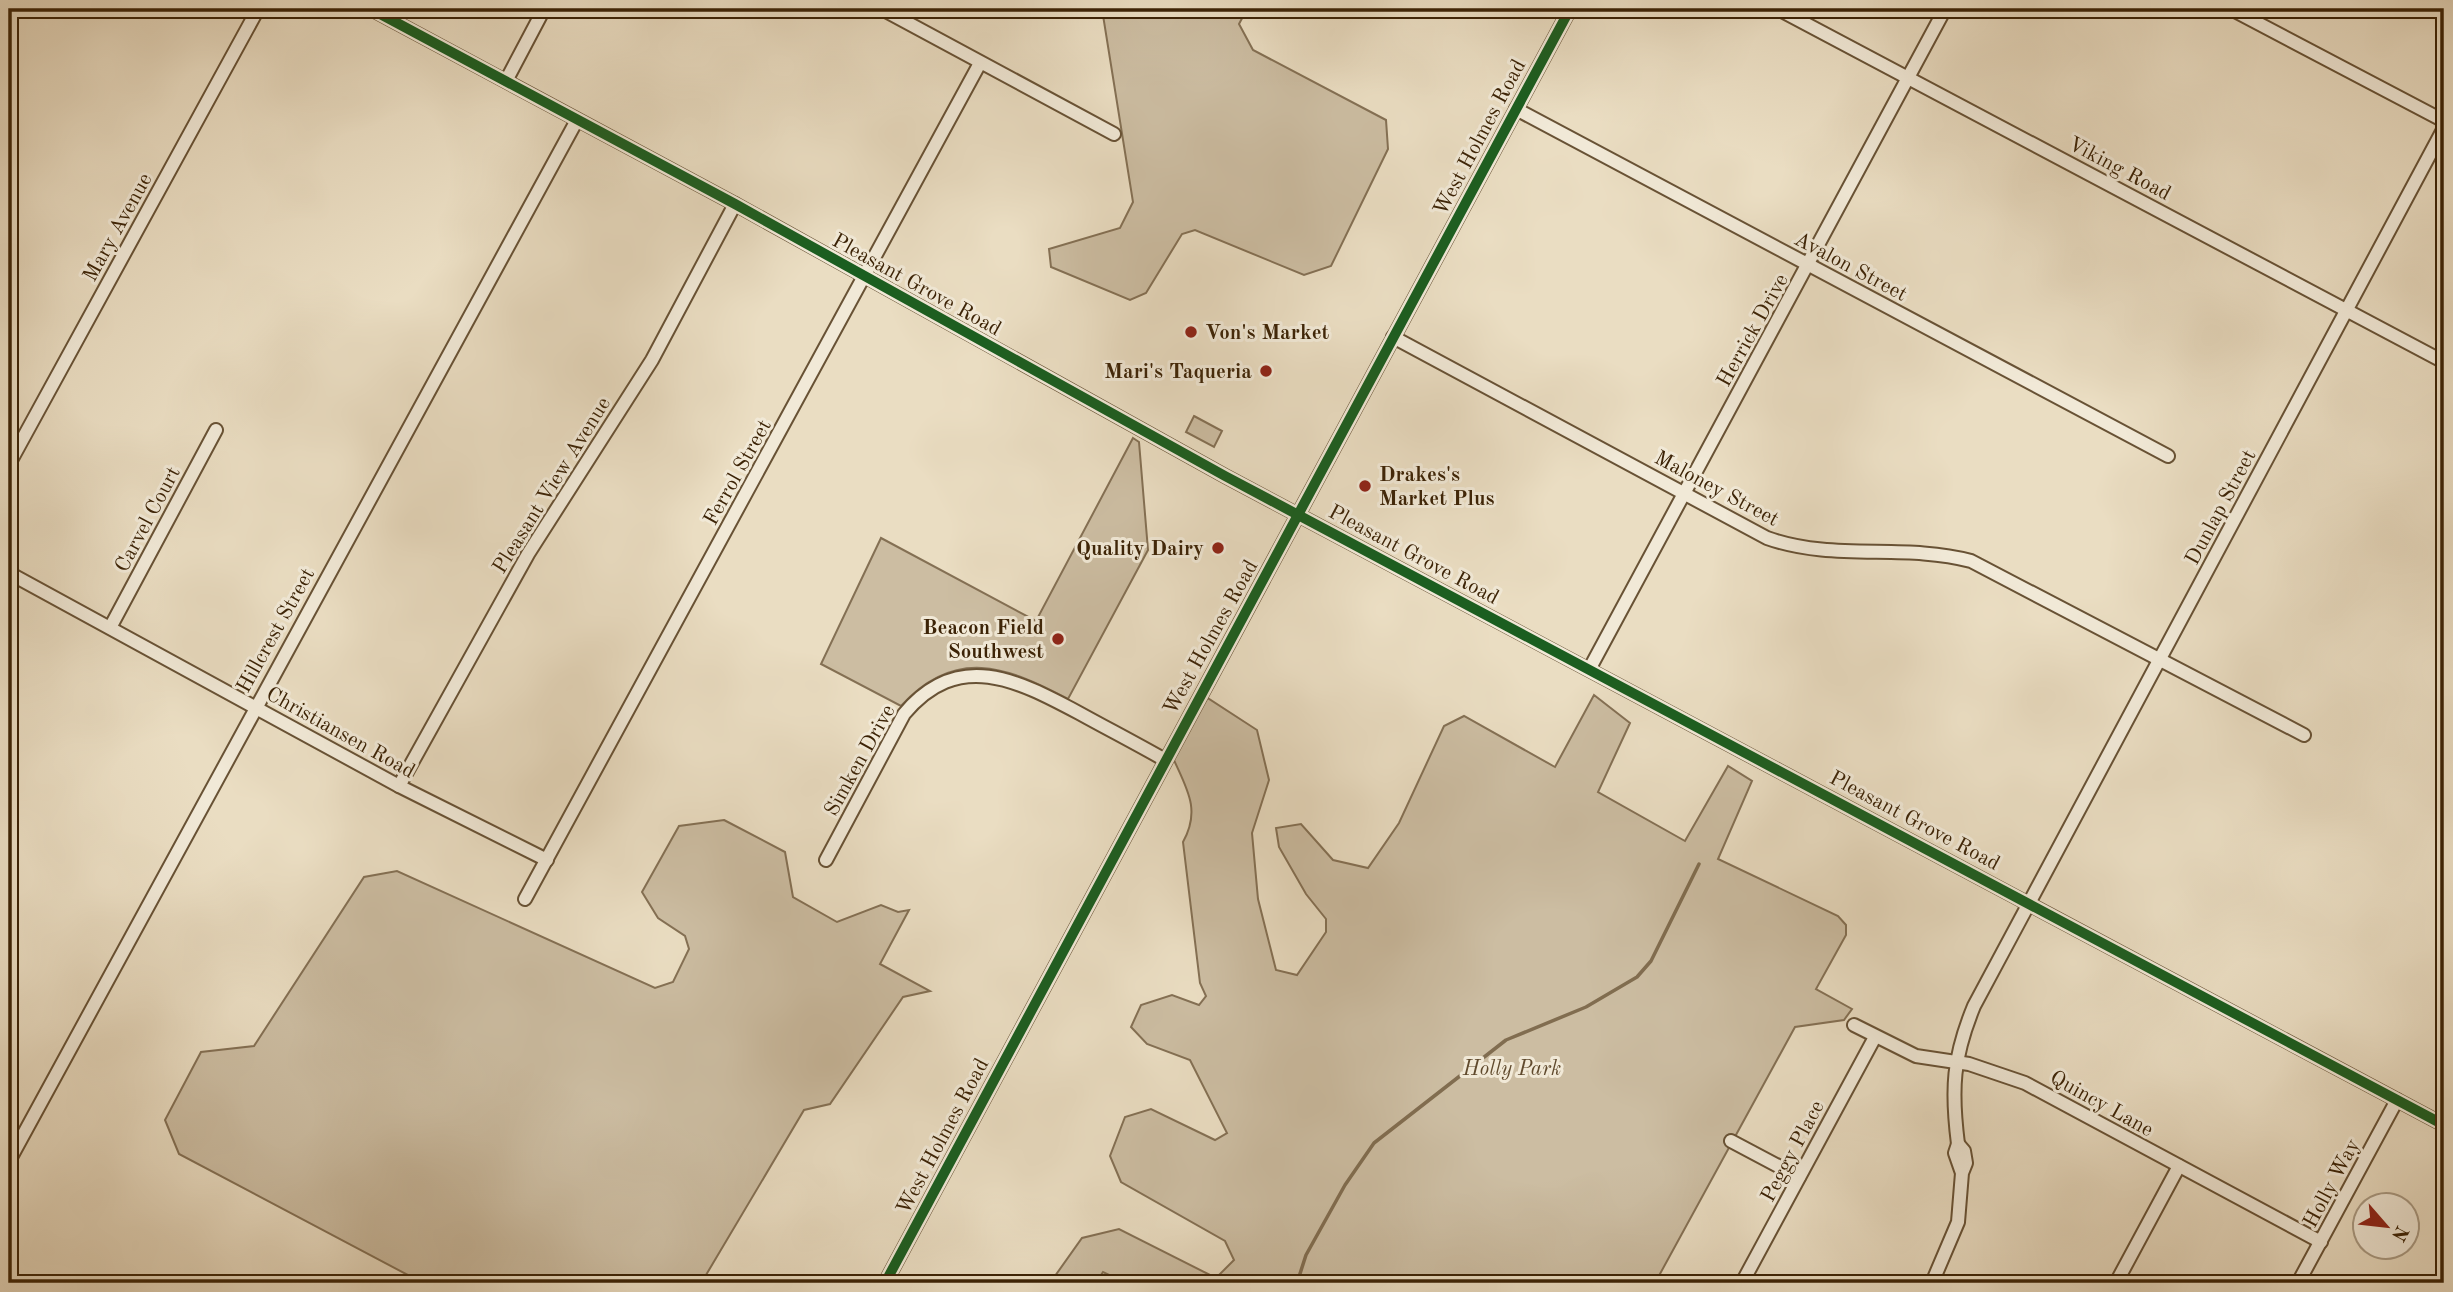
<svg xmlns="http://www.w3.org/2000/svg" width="2453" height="1292" viewBox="0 0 2453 1292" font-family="'Old Standard TT',serif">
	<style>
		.green { fill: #ccbda2; stroke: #847054; stroke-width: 2 }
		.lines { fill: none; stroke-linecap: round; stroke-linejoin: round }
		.stream { stroke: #816d50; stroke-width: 3.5 }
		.minor-casing { stroke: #685235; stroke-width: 16 }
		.minor { stroke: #f1e9d7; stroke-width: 12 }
		.cycleway-casing { stroke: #f1e9d7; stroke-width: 15 }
		.cycleway { stroke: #1b5e20; stroke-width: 10 }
		.poi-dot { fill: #8f2418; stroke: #f1e9d7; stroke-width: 2.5 }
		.labels { text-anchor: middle; stroke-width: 6; stroke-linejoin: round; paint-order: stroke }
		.street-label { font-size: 21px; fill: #3c2306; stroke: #f1e9d7 }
		.poi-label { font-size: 21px; font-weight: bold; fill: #3c2306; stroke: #f1e9d7; text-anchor: end }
		.park-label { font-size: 21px; font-style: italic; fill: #604a2d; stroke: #f1e9d7 }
	</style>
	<rect width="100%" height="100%" fill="#eaddc2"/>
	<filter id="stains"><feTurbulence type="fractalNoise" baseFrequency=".00286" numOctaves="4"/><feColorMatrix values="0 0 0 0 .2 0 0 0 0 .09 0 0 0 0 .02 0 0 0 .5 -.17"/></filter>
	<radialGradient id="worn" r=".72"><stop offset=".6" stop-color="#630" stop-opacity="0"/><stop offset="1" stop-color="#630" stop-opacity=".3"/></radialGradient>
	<g class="green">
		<polygon points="1102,9 1247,9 1239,24 1253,50 1386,120 1388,149 1331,266 1304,275 1195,230 1182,234 1146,293 1130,300 1051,267 1049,249 1120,228 1133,202"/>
		<polygon points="1194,416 1222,431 1214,447 1186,432"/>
		<path d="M 1133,438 L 1139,442 L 1148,550 L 1068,699 C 1006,666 955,647 901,706 L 821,664 L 881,538 L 1036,621 Z"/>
		<path d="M 1594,695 L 1630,723 L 1598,792 L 1685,841 L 1728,766 L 1752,781 L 1718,859 L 1838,916 L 1846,925 L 1846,935 L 1816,989 L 1852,1009 L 1844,1020 L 1795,1027 L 1655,1283 L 1126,1283 L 1103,1272 L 1096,1283 L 1050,1283 L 1082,1238 L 1119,1229 L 1216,1278 L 1234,1260 L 1225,1241 L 1121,1182 L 1110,1156 L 1125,1117 L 1151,1109 L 1215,1140 L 1227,1133 L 1190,1060 L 1147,1044 L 1131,1027 L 1141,1005 L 1172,995 L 1199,1005 L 1206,996 L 1200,983 L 1183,842 C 1201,810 1187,789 1173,758 L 1206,697 L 1257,730 L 1269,780 L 1252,833 L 1258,899 L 1276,970 L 1297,975 L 1326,932 L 1326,919 L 1306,894 L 1279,847 L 1276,828 L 1301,824 L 1333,860 L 1368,868 L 1399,823 L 1444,726 L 1464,716 L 1555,767 Z"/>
		<polygon points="724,820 785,852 793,897 837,922 881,905 898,912 909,910 880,964 930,991 903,997 830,1104 804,1110 706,1275 711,1283 493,1283 487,1280 479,1283 423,1283 179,1154 165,1120 201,1052 254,1046 364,877 397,871 655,988 673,982 689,949 685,936 658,918 642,892 679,826"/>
	</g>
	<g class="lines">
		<polyline class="stream" points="1297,1283 1306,1255 1345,1185 1374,1143 1506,1040 1586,1007 1637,977 1651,961 1699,864"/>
		<defs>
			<g id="minor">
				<polyline points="371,9 735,204 1225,476 2444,1125"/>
				<polyline points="882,9 1114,134"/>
				<polyline points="1778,9 2444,362"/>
				<polyline points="2231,9 2444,121"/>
				<polyline points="506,81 544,9"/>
				<polyline points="1516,109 2168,456"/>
				<path d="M 1393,337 L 1767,538 C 1834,562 1903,543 1971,561 L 2304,735"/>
				<polyline points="9,464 258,9"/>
				<polyline points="9,573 399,786 547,860"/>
				<polyline points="111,626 216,430"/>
				<polyline points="1590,668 1945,9"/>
				<polyline points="399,786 528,554 652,360 735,204"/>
				<path d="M 826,860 L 904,714 C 958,649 1017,680 1079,713 C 1108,729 1137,744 1165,760"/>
				<polyline points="525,899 980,63"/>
				<polyline points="1854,1025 1916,1056 1969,1064 2025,1083 2321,1242"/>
				<polyline points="1731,1141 1799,1177"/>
				<path d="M 1958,1144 C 1951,1089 1953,1057 1974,1006 L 2444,128"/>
				<polyline points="9,1161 577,120"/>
				<polyline points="885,1283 1570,9"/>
				<polyline points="1742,1283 1875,1037"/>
				<polyline points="1932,1283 1958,1222 1962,1173 1966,1163 1964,1151 1958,1144 1955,1153 1962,1173"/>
				<polyline points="2116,1283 2179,1166"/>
				<polyline points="2298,1283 2397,1100"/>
			</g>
		</defs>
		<use href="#minor" class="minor-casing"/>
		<use href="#minor" class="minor"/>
		<defs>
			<g id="cycleway">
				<polyline points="371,9 735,204 1225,476 2444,1125"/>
				<polyline points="885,1283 1570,9"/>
			</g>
		</defs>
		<use href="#cycleway" class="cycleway-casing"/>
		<use href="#cycleway" class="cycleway"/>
	</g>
	<g class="poi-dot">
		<circle cx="1191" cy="332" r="7"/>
		<circle cx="1266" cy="371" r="7"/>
		<circle cx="1365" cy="486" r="7"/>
		<circle cx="1218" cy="548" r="7"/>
		<circle cx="1058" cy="639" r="7"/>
	</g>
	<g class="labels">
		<g class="street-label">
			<text transform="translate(1479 137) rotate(-62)" y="7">West Holmes Road</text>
			<text transform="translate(2120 168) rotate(28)" y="7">Viking Road</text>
			<text transform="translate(117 227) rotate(-61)" y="7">Mary Avenue</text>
			<text transform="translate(1851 266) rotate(28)" y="7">Avalon Street</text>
			<text transform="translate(917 284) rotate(29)" y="7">Pleasant Grove Road</text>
			<text transform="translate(1752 330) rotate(-61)" y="7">Herrick Drive</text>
			<text transform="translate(737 472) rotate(-61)" y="7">Ferrol Street</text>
			<text transform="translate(551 485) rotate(-58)" y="7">Pleasant View Avenue</text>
			<text transform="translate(1717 488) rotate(28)" y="7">Maloney Street</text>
			<text transform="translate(2220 507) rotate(-62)" y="7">Dunlap Street</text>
			<text transform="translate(147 519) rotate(-62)" y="7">Carvel Court</text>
			<text transform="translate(1414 554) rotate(28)" y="7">Pleasant Grove Road</text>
			<text transform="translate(275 630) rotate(-61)" y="7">Hillcrest Street</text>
			<text transform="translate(1210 637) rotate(-61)" y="7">West Holmes Road</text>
			<text transform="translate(341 732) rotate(29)" y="7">Christiansen Road</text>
			<text transform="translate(859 760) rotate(-61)" y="7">Simken Drive</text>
			<text transform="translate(1915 820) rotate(28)" y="7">Pleasant Grove Road</text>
			<text transform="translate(2102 1103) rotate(29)" y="7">Quincy Lane</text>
			<text transform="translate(942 1136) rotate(-62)" y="7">West Holmes Road</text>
			<text transform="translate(1792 1151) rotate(-62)" y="7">Peggy Place</text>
			<text transform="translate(2331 1183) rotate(-62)" y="7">Holly Way</text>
		</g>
		<g class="poi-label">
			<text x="1205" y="339" text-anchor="start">Von's Market</text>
			<text x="1252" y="378">Mari's Taqueria</text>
			<text x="1379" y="481" text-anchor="start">Drakes's<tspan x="1379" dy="24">Market Plus</tspan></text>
			<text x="1204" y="555">Quality Dairy</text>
			<text x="1044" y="634">Beacon Field<tspan x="1044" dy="24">Southwest</tspan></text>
		</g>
		<g class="park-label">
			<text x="1512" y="1075">Holly Park</text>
		</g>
	</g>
	<rect width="2453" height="1292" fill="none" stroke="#eaddc2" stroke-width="35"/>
	<rect x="10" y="10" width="2432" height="1271" fill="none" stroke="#3c2306" stroke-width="3.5"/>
	<rect x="18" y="18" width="2418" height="1257" fill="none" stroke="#3c2306" stroke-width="2"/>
	<g transform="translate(2386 1226) rotate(118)"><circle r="33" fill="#f1e9d7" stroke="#a99a83" stroke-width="2"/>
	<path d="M0-5L12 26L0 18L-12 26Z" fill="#8f2418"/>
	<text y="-10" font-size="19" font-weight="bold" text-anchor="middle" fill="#3c2306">N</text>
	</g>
	<rect width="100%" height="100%" filter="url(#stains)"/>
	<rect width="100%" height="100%" fill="url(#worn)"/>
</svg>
